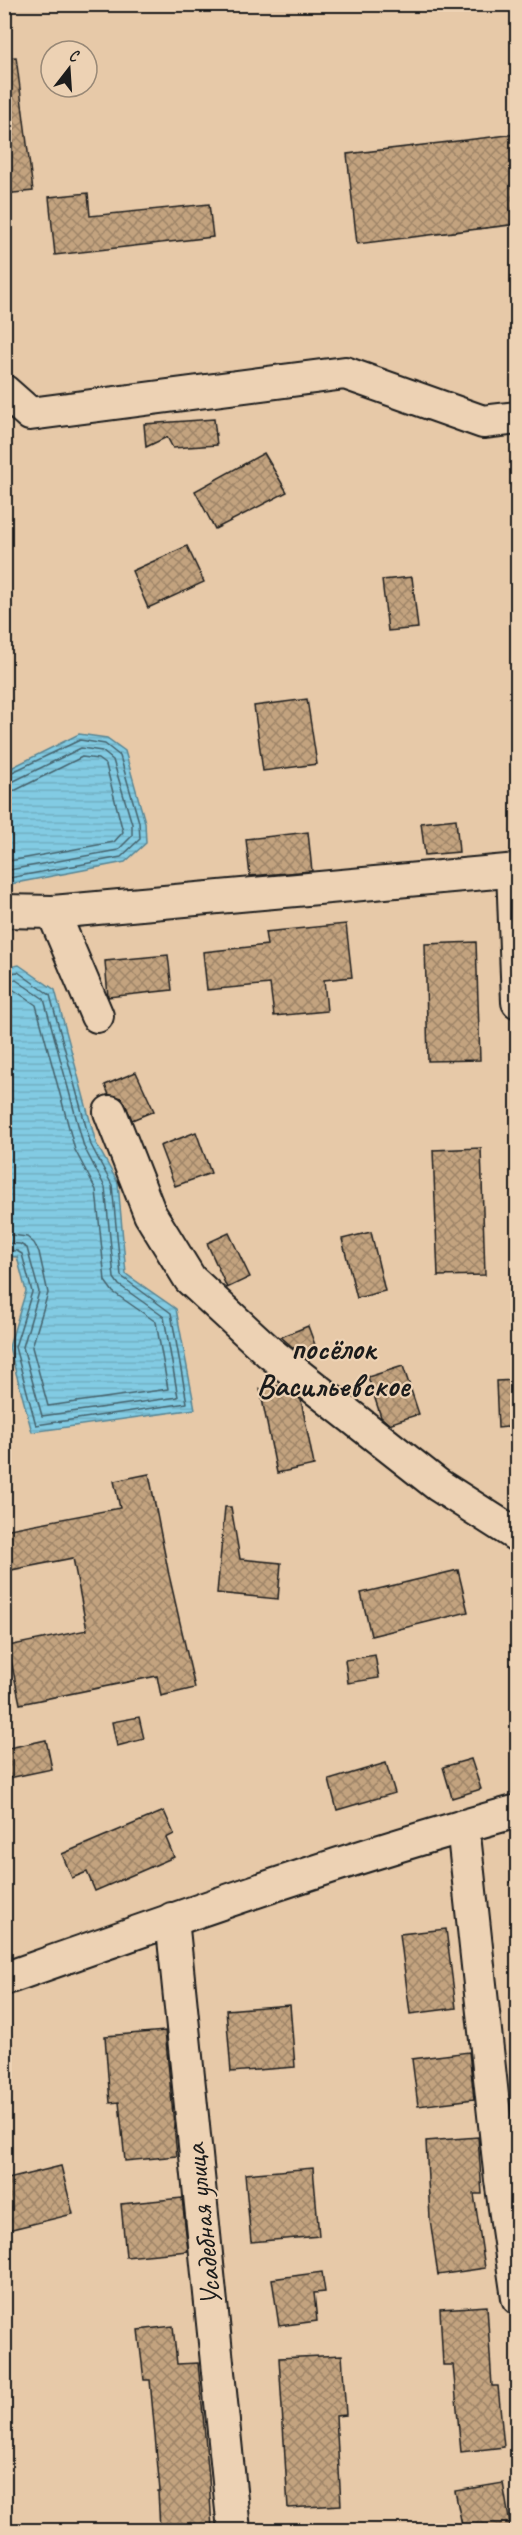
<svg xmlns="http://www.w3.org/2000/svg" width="522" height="2535" viewBox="0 0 522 2535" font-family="Caveat,sans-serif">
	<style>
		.water { fill: url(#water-rules); stroke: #598593; stroke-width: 1.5 }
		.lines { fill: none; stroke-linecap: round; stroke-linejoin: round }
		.shore { stroke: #45626c; stroke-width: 1.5 }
		.building { fill: url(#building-cross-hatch); stroke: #1c1c1c; stroke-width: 1.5 }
		.minor-casing { stroke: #1c1c1c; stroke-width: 36 }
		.minor { stroke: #edd2b4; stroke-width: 32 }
		.labels { text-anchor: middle; stroke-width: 4.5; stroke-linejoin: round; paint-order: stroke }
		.street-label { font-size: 30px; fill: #1c1c1c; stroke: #edd2b4 }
		.neighbourhood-label { font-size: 32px; font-weight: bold; fill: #1c1c1c; stroke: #edd2b4 }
	</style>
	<defs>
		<pattern id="water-rules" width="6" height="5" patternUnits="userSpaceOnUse" patternTransform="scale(1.5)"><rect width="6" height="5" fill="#82cbe3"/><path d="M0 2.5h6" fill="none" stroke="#70aec2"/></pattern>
		<pattern id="building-cross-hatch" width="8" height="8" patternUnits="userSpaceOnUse" patternTransform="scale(1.5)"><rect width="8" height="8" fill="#c3a37f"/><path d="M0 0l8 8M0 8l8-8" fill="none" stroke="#9e8467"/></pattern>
	</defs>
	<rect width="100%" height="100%" fill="#e7c9a8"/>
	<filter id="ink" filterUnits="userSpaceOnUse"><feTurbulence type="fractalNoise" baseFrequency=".0167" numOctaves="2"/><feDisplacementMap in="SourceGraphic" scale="12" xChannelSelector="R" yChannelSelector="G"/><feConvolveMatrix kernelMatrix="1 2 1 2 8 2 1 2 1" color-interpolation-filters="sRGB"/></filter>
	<g filter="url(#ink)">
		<g class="water">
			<polygon points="79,734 107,738 125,751 145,822 146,843 125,862 5,885 5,771"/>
			<polygon points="19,965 55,990 96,1143 118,1183 126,1274 176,1309 195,1409 32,1432 9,1347 26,1291 17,1257 4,1256 4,968"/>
		</g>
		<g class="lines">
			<g class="shore">
				<polyline points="4,776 80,740 105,744 120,756 139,822 140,839 121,857 4,879"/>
				<polyline points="4,783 12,782 81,748 102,751 113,760 132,824 132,836 118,850 4,871"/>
				<polyline points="4,792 16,790 82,757 98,759 106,765 123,832 114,842 4,862"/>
				<polyline points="4,974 18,972 50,995 91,1145 112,1185 121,1276 171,1313 187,1403 36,1425 15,1347 32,1292 22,1254 17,1251 4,1250"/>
				<polyline points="4,981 16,980 44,999 84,1147 105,1187 114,1278 119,1285 164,1317 178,1397 42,1416 23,1347 39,1292 27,1248 20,1244 4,1243"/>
				<polyline points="4,990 14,990 36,1005 75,1150 96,1190 105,1281 113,1292 156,1322 168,1389 48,1406 32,1347 48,1293 39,1252 34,1243 27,1237 4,1234"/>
			</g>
		</g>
		<g class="building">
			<polygon points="16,57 33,191 4,194 4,58"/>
			<polygon points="518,134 518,224 357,244 347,154"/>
			<polygon points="88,193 90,216 209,204 213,237 55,255 49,197"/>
			<polygon points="214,419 217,445 173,448 167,437 146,447 144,424"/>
			<polygon points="264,453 287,492 215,529 195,491"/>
			<polygon points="187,546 204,582 148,608 132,571"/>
			<polygon points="412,577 418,628 388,631 382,580"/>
			<polygon points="307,699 317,764 263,771 254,706"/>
			<polygon points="456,819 459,852 425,855 421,823"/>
			<polygon points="308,832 312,871 250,876 246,839"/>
			<polygon points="346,924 352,977 324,980 327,1011 274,1016 270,984 207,990 203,952 267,945 265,932"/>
			<polygon points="476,942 480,1060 428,1061 425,944"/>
			<polygon points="168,955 172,990 108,997 105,961"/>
			<polygon points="136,1072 154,1111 132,1120 122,1098 109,1095 105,1085"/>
			<polygon points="196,1132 211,1173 175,1186 160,1146"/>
			<polygon points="481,1148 485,1275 438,1276 433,1150"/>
			<polygon points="371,1232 385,1291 357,1298 342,1239"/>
			<polygon points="229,1233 250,1277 227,1288 207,1243"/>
			<polygon points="308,1326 318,1353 305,1358 281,1337"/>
			<polygon points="403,1366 419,1414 389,1424 381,1417 368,1377"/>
			<polygon points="518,1380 518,1426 498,1428 496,1381"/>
			<polygon points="282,1385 301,1400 314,1465 277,1473 260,1389"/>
			<polygon points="149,1474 169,1575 195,1688 161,1696 157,1676 20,1704 8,1646 87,1630 73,1558 11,1570 4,1530 120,1508 114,1481"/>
			<polygon points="225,1507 231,1507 240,1559 281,1563 278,1599 217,1593"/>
			<polygon points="458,1570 468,1612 371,1636 361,1593"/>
			<polygon points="375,1655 379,1678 348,1683 345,1660"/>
			<polygon points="139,1717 144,1739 117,1746 112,1722"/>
			<polygon points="46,1740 52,1769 4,1779 4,1749"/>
			<polygon points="471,1759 481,1789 452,1798 443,1767"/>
			<polygon points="386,1763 395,1793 337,1810 329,1780"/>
			<polygon points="164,1811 174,1834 166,1838 174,1857 95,1891 87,1872 72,1878 62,1854"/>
			<polygon points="446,1929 456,2008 410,2014 400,1934"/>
			<polygon points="290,2005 295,2067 231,2072 226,2010"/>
			<polygon points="165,2031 177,2156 125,2161 119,2102 110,2103 105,2036"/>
			<polygon points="469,2052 474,2099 418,2106 412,2059"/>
			<polygon points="478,2137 482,2194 474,2194 485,2268 438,2275 430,2219 426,2141"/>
			<polygon points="61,2166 73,2214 4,2231 4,2180"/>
			<polygon points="313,2168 319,2236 251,2242 245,2174"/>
			<polygon points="182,2198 188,2251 126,2257 121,2204"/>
			<polygon points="322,2272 325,2292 314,2293 317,2321 279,2326 272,2279"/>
			<polygon points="487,2306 492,2386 498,2386 504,2447 461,2452 453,2365 443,2365 440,2309"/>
			<polygon points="173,2326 177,2364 198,2363 209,2478 212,2530 160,2530 158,2491 160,2491 150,2380 144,2380 138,2330"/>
			<polygon points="342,2355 346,2415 336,2416 341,2505 288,2508 279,2358"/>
			<polygon points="503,2483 511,2530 463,2530 455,2491"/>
		</g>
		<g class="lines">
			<defs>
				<g id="minor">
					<polyline points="4,391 30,414 345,373 483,422 518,418"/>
					<polyline points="513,870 518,1002"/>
					<polyline points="4,911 53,912 518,870"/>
					<polyline points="53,912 97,1016"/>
					<polyline points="110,1112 150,1214 190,1279 269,1352 438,1485 518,1536"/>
					<polyline points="463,1826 501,2180 518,2298"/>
					<polyline points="172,1919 234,2530"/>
					<path d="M 4,1979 C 174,1919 344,1858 518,1811"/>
				</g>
			</defs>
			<use href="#minor" class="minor-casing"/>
			<use href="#minor" class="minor"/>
		</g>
	</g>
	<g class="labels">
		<g class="street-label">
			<text transform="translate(203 2225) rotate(-96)" y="10">Усадебная улица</text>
		</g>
		<g class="neighbourhood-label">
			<text x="333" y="1359">посёлок<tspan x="333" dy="37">Васильевское</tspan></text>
		</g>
	</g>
	<rect width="522" height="2535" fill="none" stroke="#edd2b4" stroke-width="24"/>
	<rect x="12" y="12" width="498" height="2511" fill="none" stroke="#1c1c1c" stroke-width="2" filter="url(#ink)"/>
	<g transform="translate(69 69) rotate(17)"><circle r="28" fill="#edd2b4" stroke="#998977" stroke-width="1.5"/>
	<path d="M0-4.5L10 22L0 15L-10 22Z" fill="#1c1c1c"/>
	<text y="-9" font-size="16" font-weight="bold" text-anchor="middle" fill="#1c1c1c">С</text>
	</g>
</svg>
